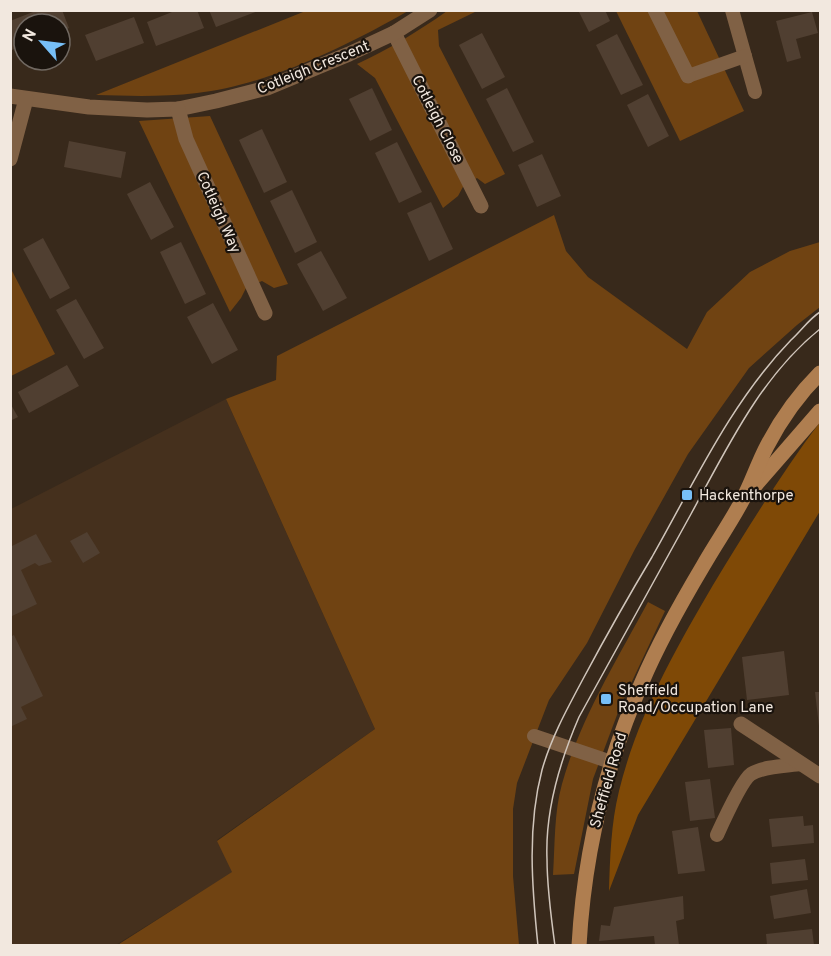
<svg xmlns="http://www.w3.org/2000/svg" width="831" height="956" viewBox="0 0 831 956" font-family="Overpass,sans-serif">
	<style>
		.built { fill: #45301d }
		.green { fill: #704312 }
		.forest { fill: #7f4906 }
		.building { fill: #503f31 }
		.lines { fill: none; stroke-linecap: round; stroke-linejoin: round }
		.lane { stroke: #806145; stroke-width: 14 }
		.street { stroke: #806145; stroke-width: 15 }
		.secondary { stroke: #af7e50; stroke-width: 15 }
		.tram { stroke: #d0c5bb; stroke-width: 1.5 }
		.poi-dot { fill: #77bff7; stroke: #1a130d; stroke-width: 2 }
		.labels { text-anchor: middle; stroke-width: 4.5; stroke-linejoin: round; paint-order: stroke }
		.street-label { font-size: 15px; fill: #f2e8df; stroke: #1a130d }
		.poi-label { font-size: 15px; fill: #f2e8df; stroke: #1a130d; text-anchor: start }
	</style>
	<rect width="100%" height="100%" fill="#38291b"/>
	<polygon class="built" points="226,399 375,729 217,840 233,872 116,945 11,946 11,509"/>
	<g class="green">
		<path d="M 308,10 L 408,11 C 349,45 265,86 197,93 C 163,97 130,96 96,95 Z"/>
		<path d="M 447,11 L 477,11 L 438,30 L 439,46 L 505,174 L 485,184 L 477,178 L 464,185 L 458,196 L 443,208 L 375,78 L 357,64 C 389,49 419,31 447,11 Z"/>
		<polygon points="616,11 697,11 744,111 680,141"/>
		<polygon points="210,116 288,284 274,288 262,281 246,288 241,298 230,312 139,121"/>
		<polygon points="554,215 566,251 588,277 687,349 707,312 750,272 790,251 820,242 820,307 797,325 749,368 688,454 635,549 587,643 549,700 517,783 513,809 513,876 519,945 116,946 232,872 217,841 375,729 226,399 276,380 277,356"/>
		<polygon points="10,267 55,354 11,376 10,376"/>
		<path d="M 648,602 L 665,611 L 620,707 L 593,779 L 574,874 L 553,875 C 555,845 554,812 562,784 C 580,719 617,660 648,602 Z"/>
	</g>
	<path class="forest" d="M 820,422 L 820,511 L 638,815 L 609,891 C 610,858 611,823 619,791 C 637,717 675,650 713,585 C 747,529 781,474 820,422 Z"/>
	<g class="building">
		<polygon points="38,10 62,10 69,28 60,32 60,24 24,24 24,45 12,50 10,21"/>
		<polygon points="177,10 197,10 204,28 156,46 147,22"/>
		<polygon points="209,10 258,10 258,11 216,27"/>
		<polygon points="578,10 605,10 610,21 589,32"/>
		<polygon points="812,12 818,33 796,39 801,58 787,62 776,21"/>
		<polygon points="134,17 144,43 96,61 85,35"/>
		<polygon points="482,33 505,77 482,89 459,45"/>
		<polygon points="617,34 643,85 621,95 596,45"/>
		<polygon points="372,88 392,130 370,141 349,99"/>
		<polygon points="507,88 534,142 513,152 486,99"/>
		<polygon points="648,94 669,136 648,147 627,105"/>
		<polygon points="262,129 287,182 264,193 239,140"/>
		<polygon points="69,141 126,152 121,178 64,167"/>
		<polygon points="397,142 422,192 399,203 375,153"/>
		<polygon points="542,154 561,196 537,207 518,165"/>
		<polygon points="150,182 174,227 151,240 127,194"/>
		<polygon points="292,190 317,242 295,253 270,201"/>
		<polygon points="431,202 453,249 429,261 407,213"/>
		<polygon points="43,238 70,288 50,299 23,249"/>
		<polygon points="181,242 206,294 185,304 160,252"/>
		<polygon points="321,251 347,298 323,311 297,264"/>
		<polygon points="76,299 104,348 84,359 56,310"/>
		<polygon points="213,303 238,350 212,364 187,317"/>
		<polygon points="67,365 79,386 29,413 18,392"/>
		<polygon points="10,403 18,417 10,421"/>
		<polygon points="87,532 100,553 83,563 70,541"/>
		<polygon points="36,534 52,562 39,566 35,563 21,570 37,604 10,617 10,547"/>
		<polygon points="14,635 43,696 21,707 27,719 10,727 10,637"/>
		<polygon points="784,651 789,695 747,700 742,657"/>
		<polygon points="815,692 820,692 820,726 819,726"/>
		<polygon points="731,728 734,765 708,768 704,730"/>
		<polygon points="710,779 715,818 690,821 685,782"/>
		<polygon points="803,816 804,826 813,825 814,843 772,847 769,819"/>
		<polygon points="698,827 705,871 678,874 672,831"/>
		<polygon points="805,859 808,880 772,884 770,863"/>
		<polygon points="807,889 811,913 774,919 770,896"/>
		<polygon points="683,896 684,919 676,921 679,945 655,945 654,936 599,941 601,925 610,926 614,907"/>
		<polygon points="812,929 814,945 767,945 766,934"/>
	</g>
	<g class="lines">
		<g class="lane">
			<polyline points="732,10 755,92"/>
			<polyline points="688,76 745,56"/>
			<polyline points="534,736 611,762"/>
			<path d="M 717,835 C 722,824 742,780 751,774 C 764,766 786,766 801,764"/>
		</g>
		<g class="street">
			<polyline points="655,10 688,76"/>
			<polyline points="394,33 481,206"/>
			<polyline points="10,96 89,107 147,110 178,109 216,101 267,88 349,54 394,33 430,10"/>
			<polyline points="178,109 186,139 265,313"/>
			<polyline points="10,159 26,99"/>
			<polyline points="741,724 820,776"/>
		</g>
		<g class="secondary">
			<polyline points="753,488 820,411"/>
			<path d="M 579,946 C 584,854 605,766 642,682 C 659,642 681,603 703,566 C 716,543 731,522 743,499 C 752,482 758,463 767,446 C 781,419 799,394 820,373"/>
		</g>
		<g class="tram">
			<path d="M 538,946 C 532,888 527,827 542,770 C 551,738 567,709 583,679 C 605,638 628,597 652,557 C 694,483 731,402 791,340 C 801,331 809,319 820,312"/>
			<path d="M 555,946 C 551,917 547,888 547,859 C 545,810 560,761 579,717 C 617,649 654,581 691,514 C 727,448 761,376 820,329"/>
		</g>
	</g>
	<g class="poi-dot">
		<rect x="681" y="489" width="12" height="12" rx="3"/>
		<rect x="600" y="693" width="12" height="12" rx="3"/>
	</g>
	<g class="labels">
		<g class="street-label">
			<text transform="translate(313 67) rotate(-22)" y="5">Cotleigh Crescent</text>
			<text transform="translate(438 119) rotate(63)" y="5">Cotleigh Close</text>
			<text transform="translate(219 212) rotate(66)" y="5">Cotleigh Way</text>
			<text transform="translate(608 780) rotate(-74)" y="5">Sheffield Road</text>
		</g>
		<g class="poi-label">
			<text x="699" y="500">Hackenthorpe</text>
			<text x="618" y="695">Sheffield<tspan x="618" dy="17">Road/Occupation Lane</tspan></text>
		</g>
	</g>
	<rect width="831" height="956" fill="none" stroke="#f2e8df" stroke-width="24"/>
	<g transform="translate(42 42) rotate(298)"><circle r="28" fill="#1a130d" stroke="#706861" stroke-width="1.5"/>
	<path d="M0-4.5L10 22L0 15L-10 22Z" fill="#77bff7"/>
	<text y="-9" font-size="16" font-weight="bold" text-anchor="middle" fill="#f2e8df">N</text>
	</g>
</svg>
